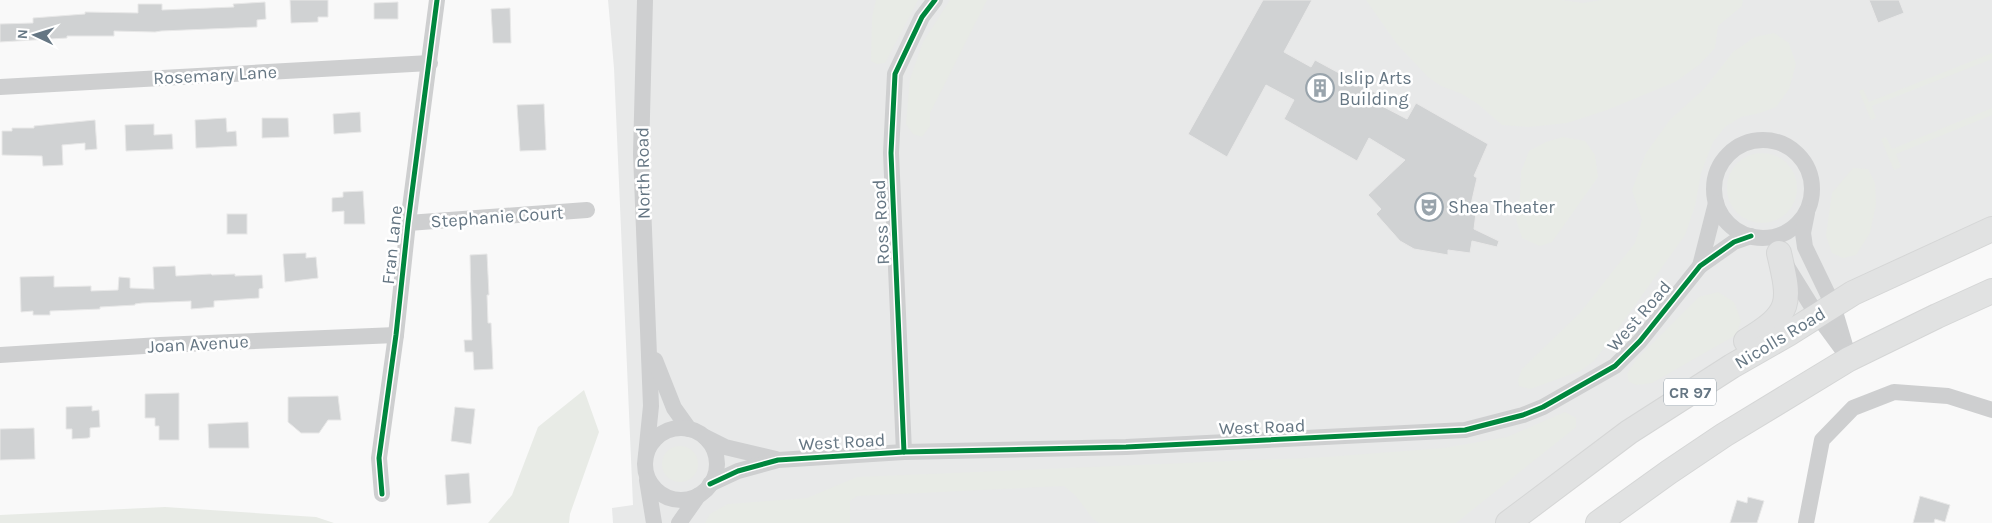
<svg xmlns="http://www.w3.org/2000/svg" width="1992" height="523" viewBox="0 0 1992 523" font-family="Karla,sans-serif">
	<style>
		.built { fill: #e8e9e9 }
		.green { fill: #e8ebe6 }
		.building { fill: #d0d2d3; stroke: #e8e8e8 }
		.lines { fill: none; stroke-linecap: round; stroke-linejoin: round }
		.highway-casing { stroke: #d5d6d6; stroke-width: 26 }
		.minor { stroke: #cecfd0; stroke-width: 16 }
		.highway { stroke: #e1e2e2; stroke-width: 24 }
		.cycleway-casing { stroke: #fff; stroke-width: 8 }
		.cycleway { stroke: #00873e; stroke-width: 5 }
		.labels { text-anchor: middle; stroke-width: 5; stroke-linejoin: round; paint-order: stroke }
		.shield { fill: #fff; stroke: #939fa8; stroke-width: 1 }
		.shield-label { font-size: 16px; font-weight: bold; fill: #657683 }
		.street-label { font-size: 18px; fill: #657683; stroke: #fff }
		.poi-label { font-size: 18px; fill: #657683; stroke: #fff; text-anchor: start }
	</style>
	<rect width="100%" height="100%" fill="#f9f9f9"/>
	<polygon class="built" points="608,0 1992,0 1992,229 1853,293 1508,523 613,523 612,508 633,505 614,68"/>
	<g class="green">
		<polygon points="876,0 918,0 885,63 877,64 871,61 872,17"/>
		<polygon points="950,0 987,0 930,113 930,126 922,137 913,134 906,124 910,79 923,42"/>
		<polygon points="1366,0 1561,0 1583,3 1601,0 1743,0 1742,6 1718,26 1715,48 1699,65 1675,82 1607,110 1567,123 1529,127 1502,125 1478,104 1462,94 1441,86 1428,77 1397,44"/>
		<polygon points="1774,33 1789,43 1796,64 1789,89 1776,107 1760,113 1741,117 1725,127 1713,142 1701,173 1695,206 1685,235 1615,333 1594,361 1580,371 1530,389 1519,386 1518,380 1522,369 1580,313 1635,243 1642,220 1632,190 1646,153 1670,120 1705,88 1733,52 1755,37"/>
		<polygon points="1992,53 1992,59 1872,106 1876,118 1871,120 1859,91 1863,89 1869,102"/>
		<polygon points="1992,108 1992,115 1896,154 1901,167 1894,170 1881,139 1886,137 1892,149"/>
		<polygon points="1563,137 1585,141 1595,155 1598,177 1552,242 1540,246 1522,238 1516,219 1520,197 1521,172 1529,151 1546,142"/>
		<circle cx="1762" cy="188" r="35"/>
		<polygon points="1853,168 1868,169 1875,183 1876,204 1870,233 1856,255 1843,258 1832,253 1826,235 1832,193"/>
		<polygon points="1718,292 1734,302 1741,321 1736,335 1652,383 1637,385 1629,382 1627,374 1636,360 1699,297"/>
		<polygon points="584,390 599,432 570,514 569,523 488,523 512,495 538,427"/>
		<polygon points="1565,412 1576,418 1576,427 1456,523 1099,523 1093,519 1076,496 1064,486 857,496 850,501 850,523 705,523 710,514 728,504 807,498 857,477 1326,457 1444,448 1507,437"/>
		<circle cx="680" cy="464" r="18"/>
		<polygon points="165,507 316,517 334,523 0,523 0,515"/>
	</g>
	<g class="building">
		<polygon points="290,0 328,0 328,17 318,17 318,22 291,23"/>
		<polygon points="1263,0 1312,0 1284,52 1311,67 1315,60 1387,99 1384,107 1407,119 1416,103 1488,144 1474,176 1477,178 1470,209 1476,213 1474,229 1499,241 1497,247 1472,241 1470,253 1448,250 1448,255 1414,249 1400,241 1376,214 1381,209 1368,195 1405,160 1369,138 1357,161 1284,119 1294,100 1266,85 1227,157 1188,134"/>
		<polygon points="1869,0 1899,0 1904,13 1878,23"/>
		<polygon points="265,2 266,19 257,20 257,27 161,31 155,32 114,31 114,36 67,36 67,38 0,42 0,24 33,23 33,18 85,14 85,12 138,13 138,4 162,4 162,10 234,7 233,4"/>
		<polygon points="398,2 398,19 374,19 374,3"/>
		<polygon points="510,8 511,43 493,43 491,9"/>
		<polygon points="544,104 546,150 520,151 517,105"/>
		<polygon points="360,112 361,132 334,134 333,114"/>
		<polygon points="226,118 227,132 236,131 237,146 196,148 195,120"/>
		<polygon points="262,118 288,118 289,137 262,138"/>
		<polygon points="95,120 97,149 85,150 85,143 62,145 63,165 43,166 42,156 2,155 2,131 12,131 12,128 34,128 34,126"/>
		<polygon points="154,124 154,135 172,134 173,149 126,151 125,125"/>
		<polygon points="363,191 365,224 344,224 344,211 332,212 332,198 343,197 343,192"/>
		<rect x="227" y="214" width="20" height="20"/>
		<polygon points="306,253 306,258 316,257 318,278 285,282 283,254"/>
		<polygon points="487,254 489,295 487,295 488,323 491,323 493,369 474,370 473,352 465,352 464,340 472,340 470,255"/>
		<polygon points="175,266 176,276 211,274 212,275 235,274 235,276 262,275 263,288 259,289 259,298 214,301 214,307 191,309 191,301 142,303 135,304 135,305 100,307 100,309 50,311 50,315 33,315 33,311 21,312 20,277 54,276 54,287 91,286 91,291 118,290 119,277 130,278 130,288 154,289 153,267"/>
		<polygon points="179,393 179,440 159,440 159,426 155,426 155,418 145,418 145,394"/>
		<polygon points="338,396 341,420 328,420 319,433 301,433 288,422 288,397"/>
		<polygon points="92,406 92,411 99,410 100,427 90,428 90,437 88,438 72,439 72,429 66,429 66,407"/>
		<polygon points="455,407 475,409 471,444 451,441"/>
		<polygon points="248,422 249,448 209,448 208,424"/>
		<polygon points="34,428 35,459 0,460 0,429"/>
		<polygon points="469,473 471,503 447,505 445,475"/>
		<polygon points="1920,496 1950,505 1945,522 1935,519 1934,523 1913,523"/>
		<polygon points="1748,497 1764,501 1757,523 1730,523 1737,500 1747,503"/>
	</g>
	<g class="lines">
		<defs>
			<g id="highway">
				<path d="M 1746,341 C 1792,313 1791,304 1779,253"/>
				<polyline points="1508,523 1629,432 1732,366 1788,334 1853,293 1992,229"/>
				<polyline points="1598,523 1669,472 1724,435 1849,359 1937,316 1992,291"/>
			</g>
		</defs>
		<use href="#highway" class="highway-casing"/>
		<g class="minor">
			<polyline points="645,0 641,154 651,406 646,455"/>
			<polyline points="0,87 430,63"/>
			<circle cx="1763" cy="189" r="49"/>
			<polyline points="1807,213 1803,233 1805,247 1833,305 1849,359"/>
			<polyline points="408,223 587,210"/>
			<polyline points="1786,265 1817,315 1842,349"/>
			<polyline points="1700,266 1716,203"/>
			<polyline points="0,355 160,345 396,335"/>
			<polyline points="655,360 674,408 689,429"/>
			<circle cx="681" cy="464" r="36"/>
			<polyline points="705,437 725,447 776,459"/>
			<polyline points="904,452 891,153 895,74 922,17 935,0"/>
			<polyline points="647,480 654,523"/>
			<polyline points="710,484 738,471 778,460 904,452 1126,447 1465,430 1523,415 1543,407 1615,366 1640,341 1700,266 1734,242 1751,236"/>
			<polyline points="382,494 379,458 396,335 408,223 437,0"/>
			<polyline points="679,523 698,496"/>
			<polyline points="1806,523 1822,440 1853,408 1894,392 1948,396 1992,410"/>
		</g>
		<use href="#highway" class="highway"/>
		<defs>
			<g id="cycleway">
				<polyline points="904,452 891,153 895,74 922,17 935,0"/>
				<polyline points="710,484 738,471 778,460 904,452 1126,447 1465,430 1523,415 1543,407 1615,366 1640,341 1700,266 1734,242 1751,236"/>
				<polyline points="382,494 379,458 396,335 408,223 437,0"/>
			</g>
		</defs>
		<use href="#cycleway" class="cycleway-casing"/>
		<use href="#cycleway" class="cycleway"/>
	</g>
	<defs>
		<symbol id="building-ring" viewBox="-11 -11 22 22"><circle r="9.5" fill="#fff" stroke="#99a4ac" stroke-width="1.5"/><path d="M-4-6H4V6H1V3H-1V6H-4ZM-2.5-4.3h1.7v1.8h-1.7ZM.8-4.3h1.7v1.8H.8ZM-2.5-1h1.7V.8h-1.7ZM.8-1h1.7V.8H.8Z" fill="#99a4ac"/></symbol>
		<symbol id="theatre-ring" viewBox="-11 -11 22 22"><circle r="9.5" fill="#fff" stroke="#99a4ac" stroke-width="1.5"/><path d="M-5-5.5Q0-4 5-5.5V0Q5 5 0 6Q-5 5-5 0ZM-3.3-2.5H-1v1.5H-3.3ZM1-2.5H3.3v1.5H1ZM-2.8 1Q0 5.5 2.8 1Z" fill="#99a4ac"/></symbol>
	</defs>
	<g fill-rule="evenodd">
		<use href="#building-ring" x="1304" y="72" width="32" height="32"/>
		<use href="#theatre-ring" x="1413" y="191" width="32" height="32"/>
	</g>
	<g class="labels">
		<rect class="shield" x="1664" y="378.5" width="52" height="27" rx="4"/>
		<g class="shield-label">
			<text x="1690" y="398">CR 97</text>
		</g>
		<g class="street-label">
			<text transform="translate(215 75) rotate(-3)" y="6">Rosemary Lane</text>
			<text transform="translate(643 173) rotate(-91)" y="6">North Road</text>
			<text transform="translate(497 217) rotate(-4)" y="6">Stephanie Court</text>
			<text transform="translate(881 222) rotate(-93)" y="6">Ross Road</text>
			<text transform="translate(392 245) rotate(-84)" y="6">Fran Lane</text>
			<text transform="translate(1639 316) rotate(-49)" y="6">West Road</text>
			<text transform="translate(1780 338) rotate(-31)" y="6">Nicolls Road</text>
			<text transform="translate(198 344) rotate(-3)" y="6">Joan Avenue</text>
			<text transform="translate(1262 427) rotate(-2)" y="6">West Road</text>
			<text transform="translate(842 442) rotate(-3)" y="6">West Road</text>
		</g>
		<g class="poi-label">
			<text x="1339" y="84">Islip Arts<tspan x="1339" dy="21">Building</tspan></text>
			<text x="1448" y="213">Shea Theater</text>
		</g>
	</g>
	<g transform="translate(35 35) rotate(274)" stroke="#ffffff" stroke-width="4" paint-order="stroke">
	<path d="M0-4L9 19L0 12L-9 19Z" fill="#657683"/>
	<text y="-8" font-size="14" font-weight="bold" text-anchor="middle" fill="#657683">N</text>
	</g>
</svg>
